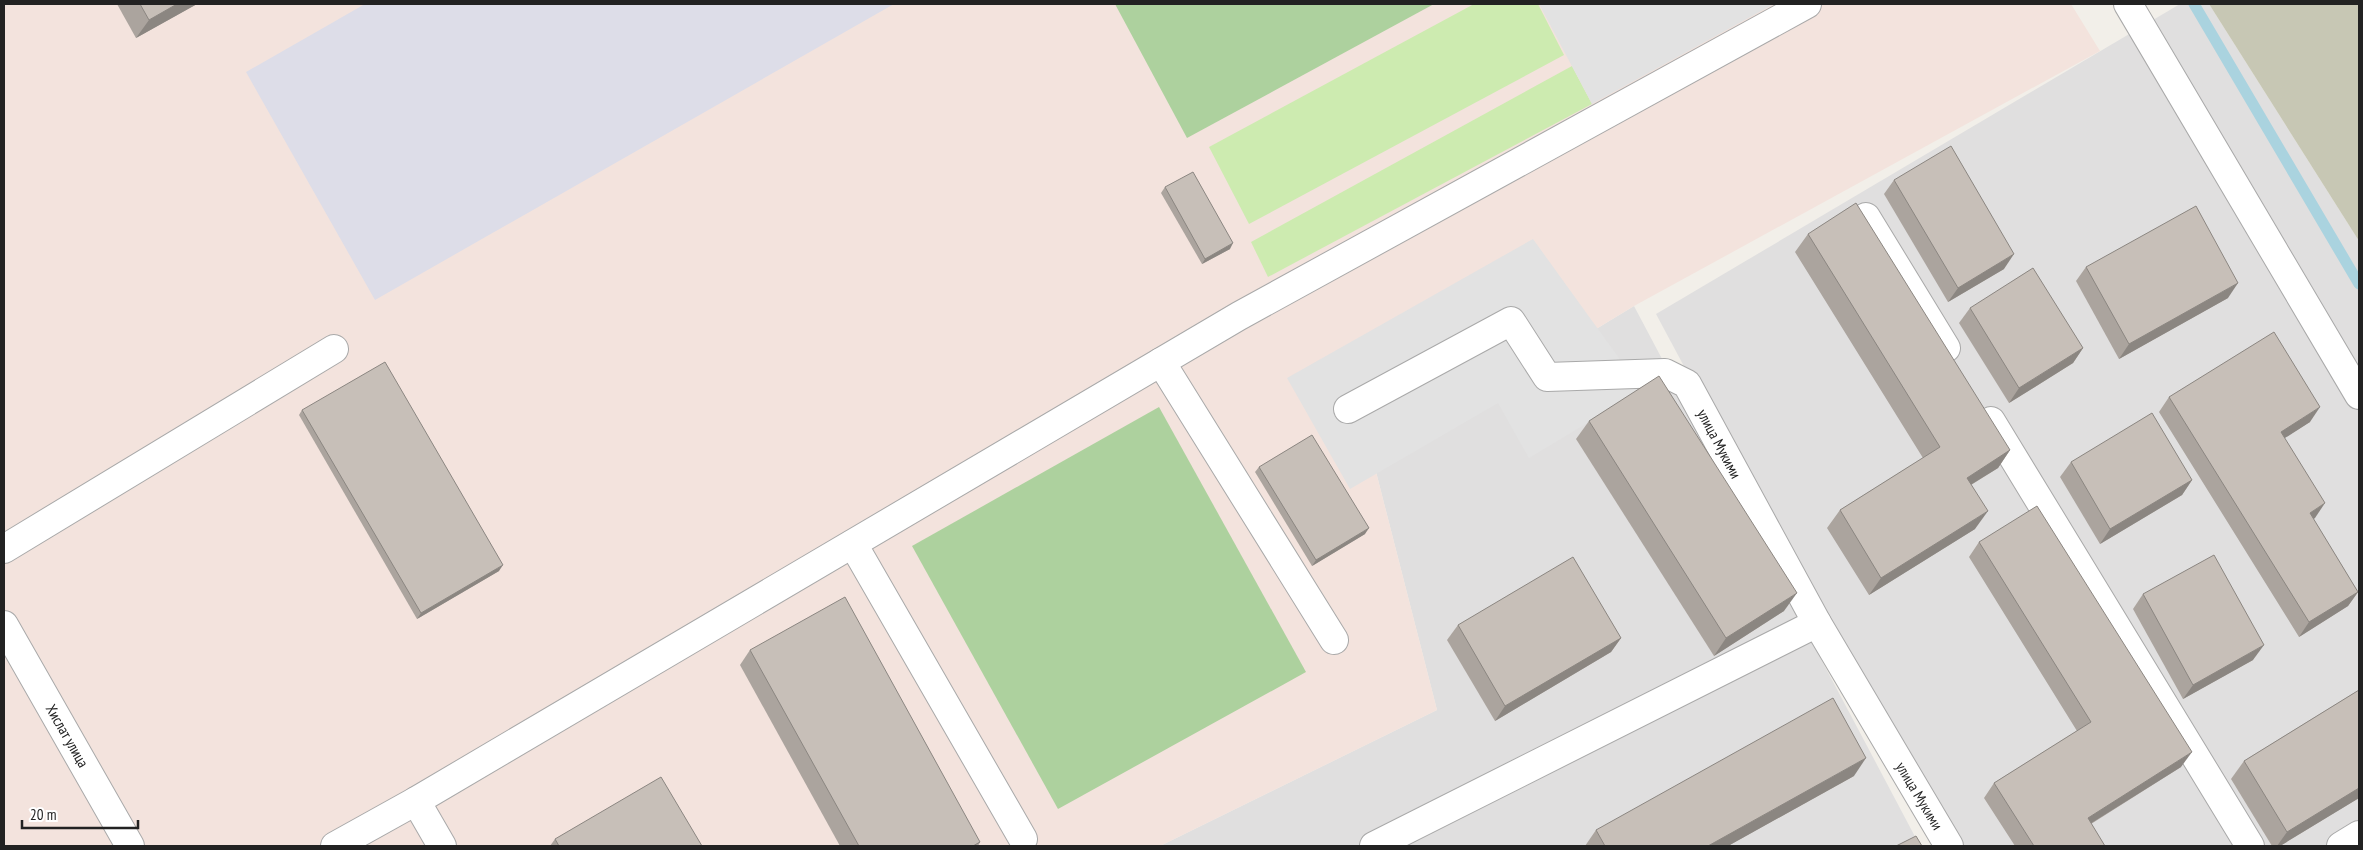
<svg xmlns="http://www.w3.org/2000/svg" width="2363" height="850" viewBox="0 0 2363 850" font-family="'PT Sans Narrow',sans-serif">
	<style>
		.residential { fill: #e0dfdf }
		.military { fill: #f3e3dd }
		.construction { fill: #c7c7b4 }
		.grass { fill: #cdebb0 }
		.forest { fill: #add19e }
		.parking { fill: #e2e2e2 }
		.plaza { fill: #dddde8 }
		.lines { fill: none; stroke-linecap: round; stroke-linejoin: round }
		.stream { stroke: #aad3df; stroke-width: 11 }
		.minor-casing { stroke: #a9a9a9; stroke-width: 30 }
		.minor { stroke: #fff; stroke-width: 28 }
		.wall { fill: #aba49e }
		.shaded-wall { fill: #8b8681 }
		.building { fill: #c7bfb8; stroke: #8b8681 }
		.labels { text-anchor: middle; stroke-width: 5; stroke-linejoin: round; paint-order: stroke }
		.street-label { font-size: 15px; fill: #222; stroke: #fff }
	</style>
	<rect width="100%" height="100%" fill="#f2efe9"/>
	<g class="residential">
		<polygon points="2180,4 2209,4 2359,241 2359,846 1941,846 1656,314"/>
		<polygon points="1634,306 1920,846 1160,846 1437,710 1374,464"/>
	</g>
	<polygon class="military" points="4,4 2071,4 2100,51 1634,306 1374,464 1437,710 1160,846 4,846"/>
	<polygon class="construction" points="2209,4 2359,4 2359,241"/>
	<g class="grass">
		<polygon points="1474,4 1538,4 1564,55 1249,224 1209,147"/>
		<polygon points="1572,66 1592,104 1268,277 1251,242"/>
	</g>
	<g class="forest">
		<polygon points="1115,4 1434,4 1187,138"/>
		<polygon points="1159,407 1306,672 1058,809 912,546"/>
	</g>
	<g class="parking">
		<polygon points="1539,4 1774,4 1592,104"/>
		<polygon points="1533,239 1642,390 1529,458 1498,403 1350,489 1287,378"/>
	</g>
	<polygon class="plaza" points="365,4 894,4 375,300 246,72"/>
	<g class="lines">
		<polyline class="stream" points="2194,4 2359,284"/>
		<defs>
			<g id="minor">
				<polyline points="2128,4 2359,395"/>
				<polyline points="1866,217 1946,348"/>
				<polyline points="1161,362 1334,640"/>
				<polyline points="1348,409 1511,321 1547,377 1665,373 1687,384 1817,623 1949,846"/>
				<polyline points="1991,421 2250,846"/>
				<polyline points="853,544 1023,839"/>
				<polyline points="4,549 334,349"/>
				<polyline points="4,625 130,846"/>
				<polyline points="416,801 442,846"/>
				<polyline points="335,846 416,801 1239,316 1807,4"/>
				<polyline points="1374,846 1817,623"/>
				<polyline points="2341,846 2359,835"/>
			</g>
		</defs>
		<use href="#minor" class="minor-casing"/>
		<use href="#minor" class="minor"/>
	</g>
	<g class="wall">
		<polygon points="117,4 197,4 136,38"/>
		<polygon points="1894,180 2004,269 1948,302 1884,194"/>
		<polygon points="1165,187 1230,249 1202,264 1161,193"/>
		<polygon points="1808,234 2010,450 1998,468 1971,485 1975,529 1869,595 1827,528 1840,510 1923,458 1795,252"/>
		<polygon points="2086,267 2228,298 2119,359 2076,281"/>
		<polygon points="1970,308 2083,348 2073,363 2009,403 1959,323"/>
		<polygon points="2169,397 2310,422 2284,438 2315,518 2313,519 2358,592 2348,606 2299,637 2159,412"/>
		<polygon points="302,410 499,571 417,619 299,415"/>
		<polygon points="1589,421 1784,611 1714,656 1576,439"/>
		<polygon points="2071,462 2192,480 2182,495 2100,544 2060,477"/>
		<polygon points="1259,467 1365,534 1312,566 1255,472"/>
		<polygon points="1979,542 2181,767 2091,824 2105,846 2015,846 1984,798 1994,783 2077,731 1969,557"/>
		<polygon points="2143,594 2253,660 2183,699 2133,609"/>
		<polygon points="1458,625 1621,638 1611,652 1495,721 1447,640"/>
		<polygon points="750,650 980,842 978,846 840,846 740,665"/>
		<polygon points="2359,690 2359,798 2280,846 2272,846 2231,779 2244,761"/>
		<polygon points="1854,776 1728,846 1585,846 1596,830"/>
		<polygon points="555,839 702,846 550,846"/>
	</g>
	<g class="shaded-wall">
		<polygon points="177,4 197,4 136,38 149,20"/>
		<polygon points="1233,243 1230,249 1202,264 1205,259"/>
		<polygon points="2014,254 2004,269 1948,302 1958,288"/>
		<polygon points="2238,283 2228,298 2119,359 2129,344"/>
		<polygon points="2083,348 2073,363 2009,403 2019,388"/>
		<polygon points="2320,407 2310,422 2271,447 2281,432"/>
		<polygon points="2010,450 1998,468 1954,495 1967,478"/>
		<polygon points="2192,480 2182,495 2100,544 2110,529"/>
		<polygon points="2325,503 2315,518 2299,528 2310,513"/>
		<polygon points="1988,511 1975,529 1869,595 1881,578"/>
		<polygon points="1369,528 1365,534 1312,566 1316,560"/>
		<polygon points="503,565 499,571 417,619 421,613"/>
		<polygon points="2358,592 2348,606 2299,637 2309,622"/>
		<polygon points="1797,593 1784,611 1714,656 1726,638"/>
		<polygon points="1621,638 1611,652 1495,721 1505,706"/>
		<polygon points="2264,645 2253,660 2183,699 2193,685"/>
		<polygon points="2192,752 2181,767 2077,832 2088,818"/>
		<polygon points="1866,758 1854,776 1728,846 1708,846"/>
		<polygon points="2359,788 2359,798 2280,846 2277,846 2287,832"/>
	</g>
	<g class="building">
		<polygon points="140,4 177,4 149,20"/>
		<polygon points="1951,146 2014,254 1958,288 1894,180"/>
		<polygon points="1193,172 1233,243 1205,259 1165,187"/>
		<polygon points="1856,203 2010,450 1967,478 1988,511 1881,578 1840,510 1940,447 1808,234"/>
		<polygon points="2196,206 2238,283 2129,344 2086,267"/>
		<polygon points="2033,268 2083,348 2019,388 1970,308"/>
		<polygon points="2274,332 2320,407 2281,432 2325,503 2310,513 2358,592 2309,622 2169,397"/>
		<polygon points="385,362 503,565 421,613 302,410"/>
		<polygon points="1659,376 1797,593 1726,638 1589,421"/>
		<polygon points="2152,413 2192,480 2110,529 2071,462"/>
		<polygon points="1312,435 1369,528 1316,560 1259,467"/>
		<polygon points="2037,506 2192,752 2088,818 2105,846 2034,846 1994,783 2091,722 1979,542"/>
		<polygon points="2214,555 2264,645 2193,685 2143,594"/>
		<polygon points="1573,557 1621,638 1505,706 1458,625"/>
		<polygon points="845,597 980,842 973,846 859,846 750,650"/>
		<polygon points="2359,690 2359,788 2287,832 2244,761"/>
		<polygon points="1833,698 1866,758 1708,846 1605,846 1596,830"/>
		<polygon points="661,777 702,846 559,846 555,839"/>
		<polygon points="1916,836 1922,846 1896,846"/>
	</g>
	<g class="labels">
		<g class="street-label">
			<text transform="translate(1719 444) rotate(62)" y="5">улица Мукими</text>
			<text transform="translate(67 736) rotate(60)" y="5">Хислат улица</text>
			<text transform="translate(1919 796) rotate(59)" y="5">улица Мукими</text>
		</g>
	</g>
	<rect width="2363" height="850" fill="none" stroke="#222222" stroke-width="10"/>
	<path d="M22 820v8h116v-8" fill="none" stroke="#222222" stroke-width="2.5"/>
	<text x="30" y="820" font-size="15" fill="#222222" stroke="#ffffff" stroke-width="4" paint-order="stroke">20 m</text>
</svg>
